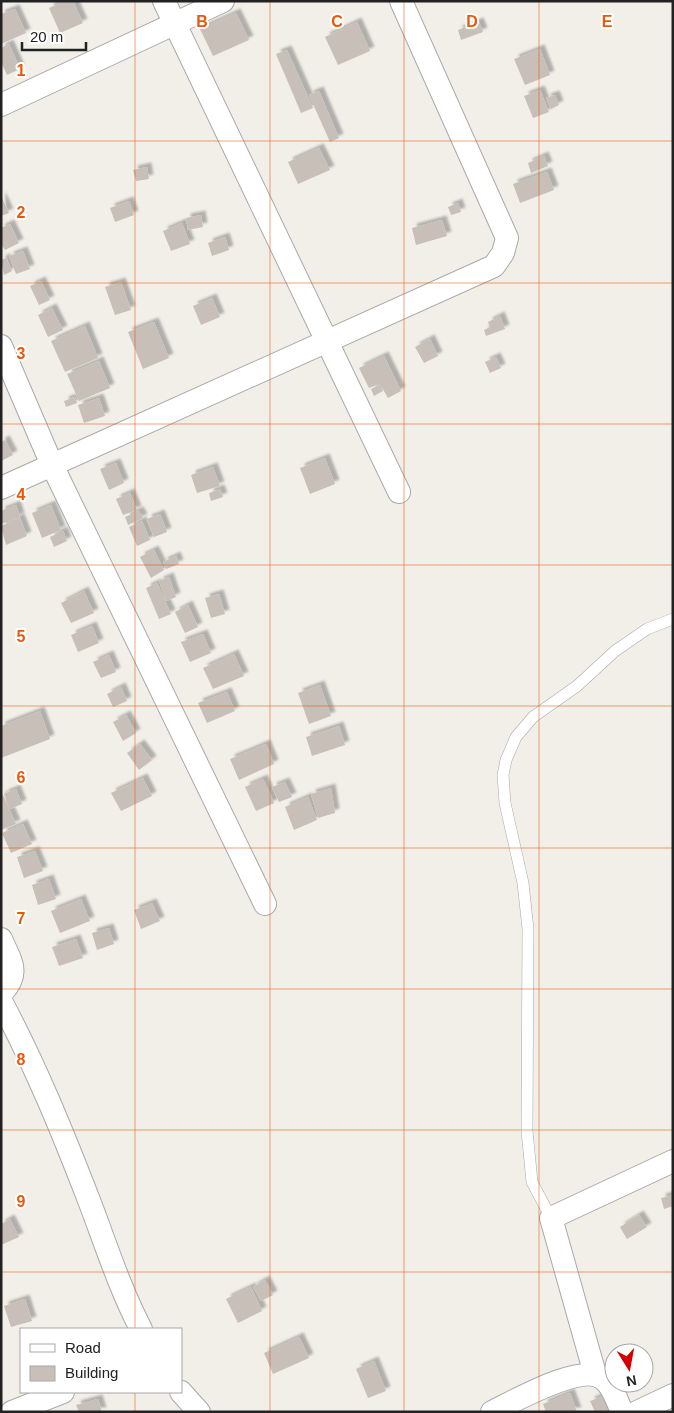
<svg xmlns="http://www.w3.org/2000/svg" width="674" height="1413" viewBox="0 0 674 1413" font-family="Arial,sans-serif">
	<style>
		.building { fill: #c7bfb8; filter: url(#shadow) }
		.lines { fill: none; stroke-linecap: round; stroke-linejoin: round }
		.service-casing { stroke: #a9a9a9; stroke-width: 12 }
		.minor-casing { stroke: #a9a9a9; stroke-width: 24 }
		.service { stroke: #fff; stroke-width: 11 }
		.minor { stroke: #fff; stroke-width: 22 }
		.grid { fill: none; stroke: #e8590c; stroke-width: 1; stroke-opacity: 0.55 }
		.grid-label { font-size: 16px; text-anchor: middle; font-weight: bold; fill: #e8590c; stroke: #fff; stroke-width: 4; stroke-linejoin: round; paint-order: stroke }
	</style>
	<defs>
		<filter id="shadow"><feDropShadow dx="4.5" dy="-4.5" stdDeviation="1" flood-color="#0004"/></filter>
	</defs>
	<rect width="100%" height="100%" fill="#f2efe9"/>
	<g class="building">
		<polygon points="65,1 73,1 83,23 60,33 49,8"/>
		<polygon points="15,9 26,33 1,44 1,14"/>
		<polygon points="236,13 249,40 213,56 200,29"/>
		<polygon points="357,22 370,51 338,65 325,37"/>
		<polygon points="479,22 483,32 461,40 458,30"/>
		<polygon points="9,44 20,69 7,75 1,62 1,48"/>
		<polygon points="540,49 550,75 525,85 514,59"/>
		<polygon points="287,50 313,108 301,113 276,54"/>
		<polygon points="540,90 549,112 533,118 524,96"/>
		<polygon points="319,91 339,138 330,142 309,95"/>
		<polygon points="555,95 559,105 551,109 546,98"/>
		<polygon points="319,148 330,170 298,184 288,162"/>
		<polygon points="544,156 548,166 531,173 528,163"/>
		<polygon points="147,167 149,179 136,181 133,170"/>
		<polygon points="547,172 554,190 520,203 513,184"/>
		<polygon points="1,196 9,213 1,216"/>
		<polygon points="129,201 134,215 115,222 110,208"/>
		<polygon points="458,203 461,212 451,215 448,207"/>
		<polygon points="201,215 203,227 188,230 186,218"/>
		<polygon points="442,220 447,236 416,245 412,228"/>
		<polygon points="182,223 190,244 171,251 163,231"/>
		<polygon points="10,224 19,243 5,250 1,244 1,228"/>
		<polygon points="225,237 229,250 212,256 208,243"/>
		<polygon points="23,251 30,269 16,274 9,256"/>
		<polygon points="6,258 12,271 4,275 1,260"/>
		<polygon points="41,281 50,300 39,305 30,286"/>
		<polygon points="121,282 131,310 115,315 105,287"/>
		<polygon points="212,298 220,317 201,325 193,306"/>
		<polygon points="52,308 63,330 48,337 38,315"/>
		<polygon points="500,316 505,329 486,336 484,330 490,327 488,322"/>
		<polygon points="154,322 169,358 143,369 128,332"/>
		<polygon points="85,326 98,358 65,372 51,341"/>
		<polygon points="430,339 438,356 424,363 415,347"/>
		<polygon points="384,356 401,391 388,398 380,384 369,388 359,368"/>
		<polygon points="496,357 501,368 490,373 485,362"/>
		<polygon points="99,361 110,388 79,401 67,374"/>
		<polygon points="379,385 383,391 374,396 371,389"/>
		<polygon points="75,397 77,403 66,407 64,401"/>
		<polygon points="99,398 105,416 84,423 78,405"/>
		<polygon points="5,440 13,455 1,461 1,442"/>
		<polygon points="325,458 335,484 310,494 300,468"/>
		<polygon points="116,463 124,483 109,490 100,469"/>
		<polygon points="213,467 220,486 197,493 191,475"/>
		<polygon points="220,489 223,497 211,501 209,493"/>
		<polygon points="130,493 137,510 123,515 116,499"/>
		<polygon points="16,505 20,517 1,524 1,511"/>
		<polygon points="51,505 61,530 42,538 32,513"/>
		<polygon points="139,511 143,518 128,525 125,517"/>
		<polygon points="160,514 167,532 154,537 147,519"/>
		<polygon points="20,518 27,536 6,545 1,526"/>
		<polygon points="142,521 150,540 137,546 129,527"/>
		<polygon points="63,531 67,541 54,547 50,537"/>
		<polygon points="154,550 164,570 151,578 140,557"/>
		<polygon points="176,556 179,564 166,569 163,562"/>
		<polygon points="169,577 176,597 166,601 159,581"/>
		<polygon points="157,583 171,614 159,619 146,588"/>
		<polygon points="84,591 94,613 71,623 61,603"/>
		<polygon points="219,594 225,614 211,618 205,598"/>
		<polygon points="188,605 198,627 185,633 175,612"/>
		<polygon points="92,626 99,643 78,652 71,635"/>
		<polygon points="203,634 211,653 190,662 181,642"/>
		<polygon points="234,654 244,676 213,689 203,668"/>
		<polygon points="109,655 116,672 101,678 93,662"/>
		<polygon points="320,685 331,716 309,724 298,693"/>
		<polygon points="121,687 127,701 113,707 107,694"/>
		<polygon points="227,692 235,711 207,723 198,703"/>
		<polygon points="40,711 50,739 1,758 1,726"/>
		<polygon points="126,715 136,733 123,741 113,722"/>
		<polygon points="339,726 345,745 312,756 306,737"/>
		<polygon points="140,744 152,760 139,770 127,753"/>
		<polygon points="266,744 274,764 239,780 230,759"/>
		<polygon points="143,778 152,796 121,811 111,793"/>
		<polygon points="263,779 274,803 256,811 245,787"/>
		<polygon points="285,782 292,797 279,802 272,787"/>
		<polygon points="331,788 335,813 318,818 311,794"/>
		<polygon points="16,789 22,804 10,809 4,794"/>
		<polygon points="3,795 16,824 1,830 1,796"/>
		<polygon points="308,797 317,820 294,830 285,807"/>
		<polygon points="23,824 32,844 11,853 2,833"/>
		<polygon points="35,851 43,871 24,878 17,857"/>
		<polygon points="49,879 56,899 38,905 32,885"/>
		<polygon points="81,899 90,921 60,933 51,911"/>
		<polygon points="152,903 160,921 141,929 134,910"/>
		<polygon points="109,928 114,944 97,950 92,933"/>
		<polygon points="76,939 83,958 59,966 52,947"/>
		<polygon points="673,1195 673,1206 664,1209 661,1198"/>
		<polygon points="639,1215 647,1227 627,1239 620,1227"/>
		<polygon points="10,1219 19,1237 1,1245 1,1224"/>
		<polygon points="265,1280 273,1295 261,1301 253,1287"/>
		<polygon points="251,1287 262,1311 238,1323 226,1299"/>
		<polygon points="25,1299 32,1321 11,1327 4,1306"/>
		<polygon points="299,1337 309,1358 273,1374 264,1353"/>
		<polygon points="374,1361 386,1391 368,1398 356,1369"/>
		<polygon points="570,1393 577,1412 546,1412 543,1404"/>
		<polygon points="606,1395 613,1412 595,1412 590,1401"/>
		<polygon points="98,1399 102,1412 79,1412 76,1405"/>
	</g>
	<g class="lines">
		<defs>
			<polyline id="service" points="551,1218 532,1182 527,1131 528,929 523,883 505,803 503,775 506,760 516,737 533,717 577,686 615,651 647,629 673,619"/>
			<g id="minor">
				<polyline points="164,1 399,492"/>
				<polyline points="1,105 223,1"/>
				<polyline points="1,346 52,465 265,904"/>
				<polyline points="1,488 494,266 503,253 507,238 401,1"/>
				<path d="M 1,939 C 11,962 21,973 1,994"/>
				<path d="M 1,1001 C 36,1067 63,1133 90,1203 C 106,1245 120,1289 141,1329"/>
				<polyline points="595,1374 551,1218 673,1161"/>
				<polyline points="181,1392 199,1412"/>
				<polyline points="12,1412 63,1392"/>
				<path d="M 492,1412 C 515,1401 582,1362 603,1379 C 613,1386 617,1401 622,1412"/>
				<polyline points="637,1412 673,1395"/>
			</g>
		</defs>
		<use href="#service" class="service-casing"/>
		<use href="#minor" class="minor-casing"/>
		<use href="#service" class="service"/>
		<use href="#minor" class="minor"/>
	</g>
	<path class="grid" d="M 135,1 L 135,1329M 270,1 L 270,1412M 404,1 L 404,1412M 539,1 L 539,1412M 1,141 L 673,141M 1,283 L 673,283M 1,424 L 673,424M 1,565 L 673,565M 1,706 L 673,706M 1,848 L 673,848M 1,989 L 673,989M 1,1130 L 673,1130M 1,1272 L 673,1272M 135,1392 L 135,1412"/>
	<g class="grid-label">
		<text x="202" y="27">B</text>
		<text x="337" y="27">C</text>
		<text x="472" y="27">D</text>
		<text x="607" y="27">E</text>
		<text x="21" y="76">1</text>
		<text x="21" y="218">2</text>
		<text x="21" y="359">3</text>
		<text x="21" y="500">4</text>
		<text x="21" y="642">5</text>
		<text x="21" y="783">6</text>
		<text x="21" y="924">7</text>
		<text x="21" y="1065">8</text>
		<text x="21" y="1207">9</text>
	</g>
	<rect width="674" height="1413" fill="none" stroke="#222222" stroke-width="5"/>
	<rect x="20" y="1328" width="162" height="65" fill="#ffffff" stroke="#a7a7a7"/>
	<rect x="30" y="1344" width="25" height="8" fill="#ffffff" stroke="#a7a7a7"/>
	<text x="65" y="1353" font-size="15" fill="#222222">Road</text>
	<rect x="30" y="1366" width="25" height="15" fill="#c7bfb8" stroke="#a7a7a7"/>
	<text x="65" y="1378" font-size="15" fill="#222222">Building</text>
	<g transform="translate(629 1368) rotate(169)"><circle r="24" fill="#ffffff" stroke="#a7a7a7"/>
	<path d="M0-4L9 19L0 12L-9 19Z" fill="#d40000"/>
	<text y="-8" font-size="14" font-weight="bold" text-anchor="middle" fill="#222222">N</text>
	</g>
	<path d="M22 42v8h64v-8" fill="none" stroke="#222222" stroke-width="2.5"/>
	<text x="30" y="42" font-size="15" fill="#222222" stroke="#ffffff" stroke-width="4" paint-order="stroke">20 m</text>
</svg>
